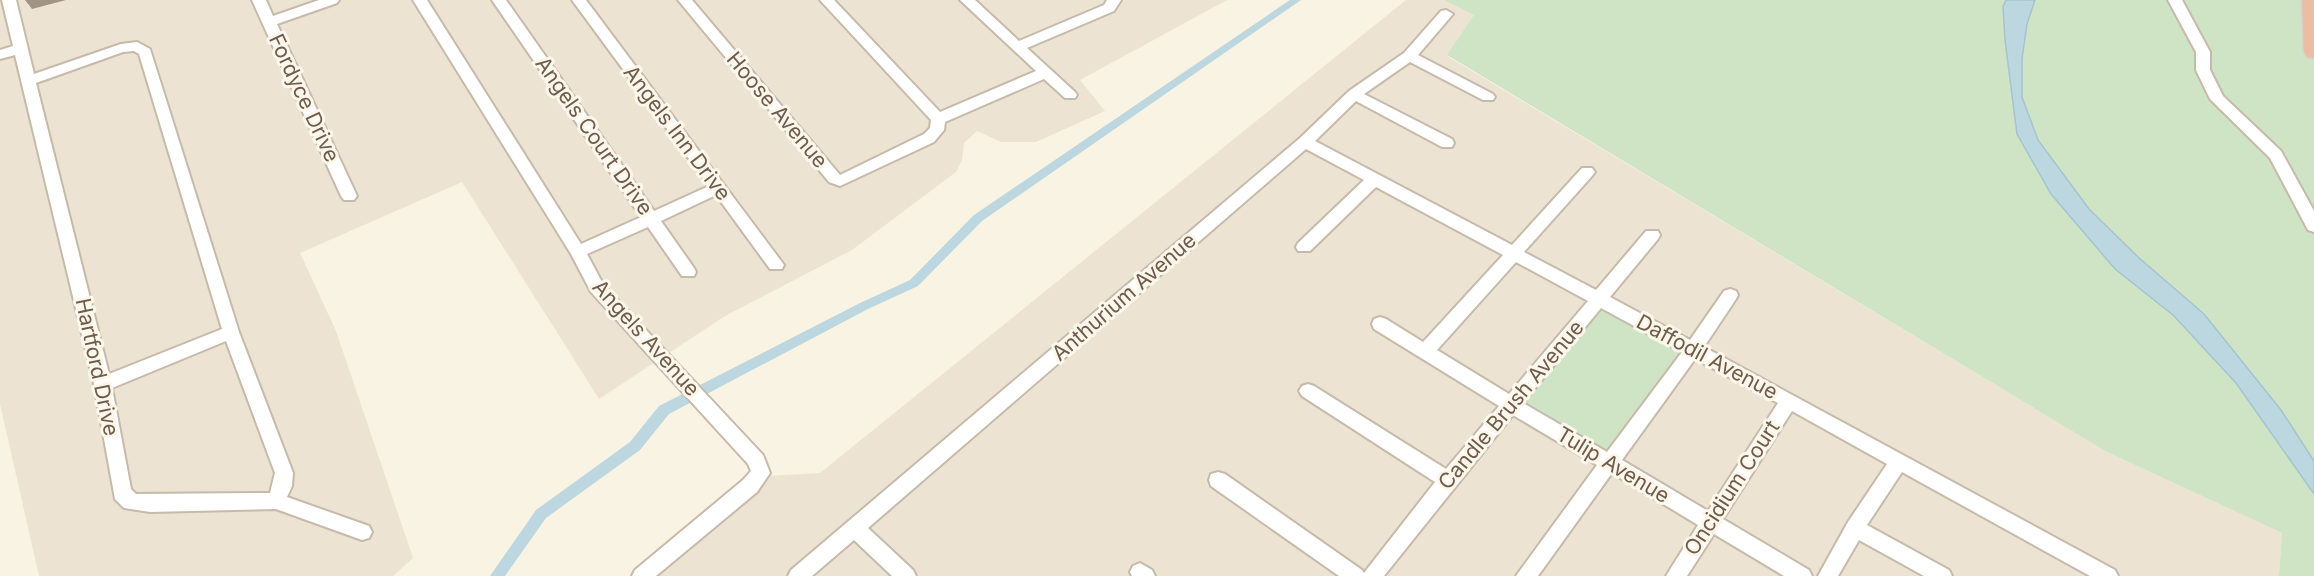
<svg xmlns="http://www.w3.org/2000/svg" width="2314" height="576" viewBox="0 0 2314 576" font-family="Inter,sans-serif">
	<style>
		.residential { fill: #ece3d2 }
		.green { fill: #cee4c5 }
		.water { fill: #bcd7df; stroke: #a3c4d0; stroke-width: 1.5 }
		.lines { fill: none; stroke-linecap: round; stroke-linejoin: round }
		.canal { fill: #bcd7df; fill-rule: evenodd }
		.minor-casing { stroke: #c6baaa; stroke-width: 4 }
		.highway-casing { stroke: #d6d1cd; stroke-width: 3 }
		.minor { fill: #fff; fill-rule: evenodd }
		.highway { fill: #ebbea3; fill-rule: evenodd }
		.shaded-wall { fill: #a29485 }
		.labels { text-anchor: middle; stroke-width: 6; stroke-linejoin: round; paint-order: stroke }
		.street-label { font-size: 21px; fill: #6e5c4d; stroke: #fcf7ea }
	</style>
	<rect width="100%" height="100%" fill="#f9f3e4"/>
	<g class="residential">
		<polygon points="0,0 1227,0 1080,80 1105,111 1036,142 1001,142 977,131 964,143 962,160 956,172 852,250 725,316 599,399 462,182 300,253 336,331 413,558 393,576 39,576 0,404"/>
		<polygon points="1406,0 1444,0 1474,15 1447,56 2107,452 2282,533 2279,576 631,576 768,476 820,473"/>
	</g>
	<g class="green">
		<polygon points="1444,0 2006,0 2003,8 2009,76 2018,134 2051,194 2115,269 2173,315 2236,383 2312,491 2314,494 2314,576 2279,576 2282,533 2107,452 1447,55 1474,15"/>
		<polygon points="2035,0 2314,0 2314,461 2281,410 2138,257 2089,209 2038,140 2022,97 2022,59 2027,24"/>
		<polygon points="1602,299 1689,346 1606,452 1519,401"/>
	</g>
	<polygon class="water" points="2006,0 2035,0 2027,24 2022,59 2022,97 2038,140 2089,209 2138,257 2204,314 2281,410 2314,461 2314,494 2236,383 2173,315 2115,269 2051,194 2017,134 2005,40 2003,7"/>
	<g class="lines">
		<polygon class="canal" points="1290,0 1301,0 982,221 918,286 868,309 669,414 640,450 546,518 505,576 490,576 536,510 630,442 659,406 860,303 910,280 974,215"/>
		<defs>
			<g id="minor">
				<path d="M 2,0 L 16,0 L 34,74 L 121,44 L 137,42 L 150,49 L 239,332 L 293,473 L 292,486 L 287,497 L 369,526 L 372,532 L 369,538 L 362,540 L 276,509 L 150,512 L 124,508 L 115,499 L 94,384 L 15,55 L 0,59 L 0,50 L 13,46 ZM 134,51 L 139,54 L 222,329 L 109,374 L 36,83 L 123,52 ZM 226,341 L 275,473 L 270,493 L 136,494 L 131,489 L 112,388 Z"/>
				<polygon points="252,0 266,0 273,16 319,0 339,0 337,3 277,24 357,196 354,200 344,200 341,196"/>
				<polygon points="413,0 427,0 581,244 641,217 492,0 506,0 654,211 709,186 572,0 586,0 784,265 782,269 770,269 716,195 661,221 694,268 696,272 694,276 682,276 648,227 587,254 603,284 763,455 770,473 757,492 656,576 632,576 635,570 743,480 751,471 748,464 591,292 571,254"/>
				<polygon points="678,0 692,0 840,175 924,134 930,128 931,120 820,0 834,0 940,112 1036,71 960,0 975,0 1019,41 1104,5 1107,0 1121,0 1114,11 1027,48 1075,92 1077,95 1075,98 1065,98 1044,79 945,122 944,130 934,142 840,186 829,182"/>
				<polygon points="2168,0 2182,0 2210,52 2210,70 2223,96 2281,151 2314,211 2314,232 2308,230 2270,158 2210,99 2196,70 2196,52"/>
				<path d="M 1446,10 L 1453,14 L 1418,55 L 1493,94 L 1495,97 L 1493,100 L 1483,100 L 1410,62 L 1364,94 L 1452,139 L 1454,143 L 1452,147 L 1442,147 L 1356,101 L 1315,141 L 1512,245 L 1582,168 L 1592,168 L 1595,172 L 1592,176 L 1524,252 L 1596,290 L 1646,231 L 1658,231 L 1660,235 L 1658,239 L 1610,297 L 1690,340 L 1724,291 L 1730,289 L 1736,291 L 1738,295 L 1736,299 L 1704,347 L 2115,570 L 2118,576 L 2090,576 L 1902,472 L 1867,525 L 1949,570 L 1952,576 L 1924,576 L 1859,540 L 1838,576 L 1818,576 L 1848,522 L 1887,464 L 1792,411 L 1723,519 L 1809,570 L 1812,576 L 1784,576 L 1714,534 L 1687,576 L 1666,576 L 1698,525 L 1612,473 L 1538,576 L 1516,576 L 1597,465 L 1513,415 L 1384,576 L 1339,576 L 1211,486 L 1209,480 L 1211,474 L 1218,472 L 1225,474 L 1362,570 L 1364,573 L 1435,482 L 1302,396 L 1299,391 L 1302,386 L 1308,384 L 1314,386 L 1446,469 L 1499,406 L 1374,329 L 1372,324 L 1374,319 L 1380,317 L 1386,319 L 1423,342 L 1503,255 L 1376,187 L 1310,251 L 1298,251 L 1296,247 L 1298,243 L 1364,180 L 1306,149 L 868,528 L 913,570 L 916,576 L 892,576 L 854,540 L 812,576 L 788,576 L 791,570 L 1300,138 L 1349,91 L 1404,53 L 1441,11 ZM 1516,262 L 1588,301 L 1509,394 L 1437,350 ZM 1601,308 L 1682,352 L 1607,452 L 1523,403 ZM 1695,359 L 1778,403 L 1708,511 L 1622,460 Z"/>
				<polygon points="1140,563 1152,570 1155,576 1132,576 1130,572 1133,566"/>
			</g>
			<polygon id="highway" points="2302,0 2314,0 2314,58 2307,57 2304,52"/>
		</defs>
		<use href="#minor" class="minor-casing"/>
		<use href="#highway" class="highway-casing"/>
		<use href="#minor" class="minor"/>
		<use href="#highway" class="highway"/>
	</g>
	<polygon class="shaded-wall" points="25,0 66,0 32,9"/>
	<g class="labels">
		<g class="street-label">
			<text transform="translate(304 98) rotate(65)" y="7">Fordyce Drive</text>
			<text transform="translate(777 110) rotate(50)" y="7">Hoose Avenue</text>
			<text transform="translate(677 133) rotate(53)" y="7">Angels Inn Drive</text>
			<text transform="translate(594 136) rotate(55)" y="7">Angels Court Drive</text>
			<text transform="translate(1124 297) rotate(-41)" y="7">Anthurium Avenue</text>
			<text transform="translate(646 338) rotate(48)" y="7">Angels Avenue</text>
			<text transform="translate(1707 357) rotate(28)" y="7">Daffodil Avenue</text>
			<text transform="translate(97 367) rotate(78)" y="7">Hartford Drive</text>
			<text transform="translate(1511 405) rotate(-50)" y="7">Candle Brush Avenue</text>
			<text transform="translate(1613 465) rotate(31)" y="7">Tulip Avenue</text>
			<text transform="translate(1732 488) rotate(-57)" y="7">Oncidium Court</text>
		</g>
	</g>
</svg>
